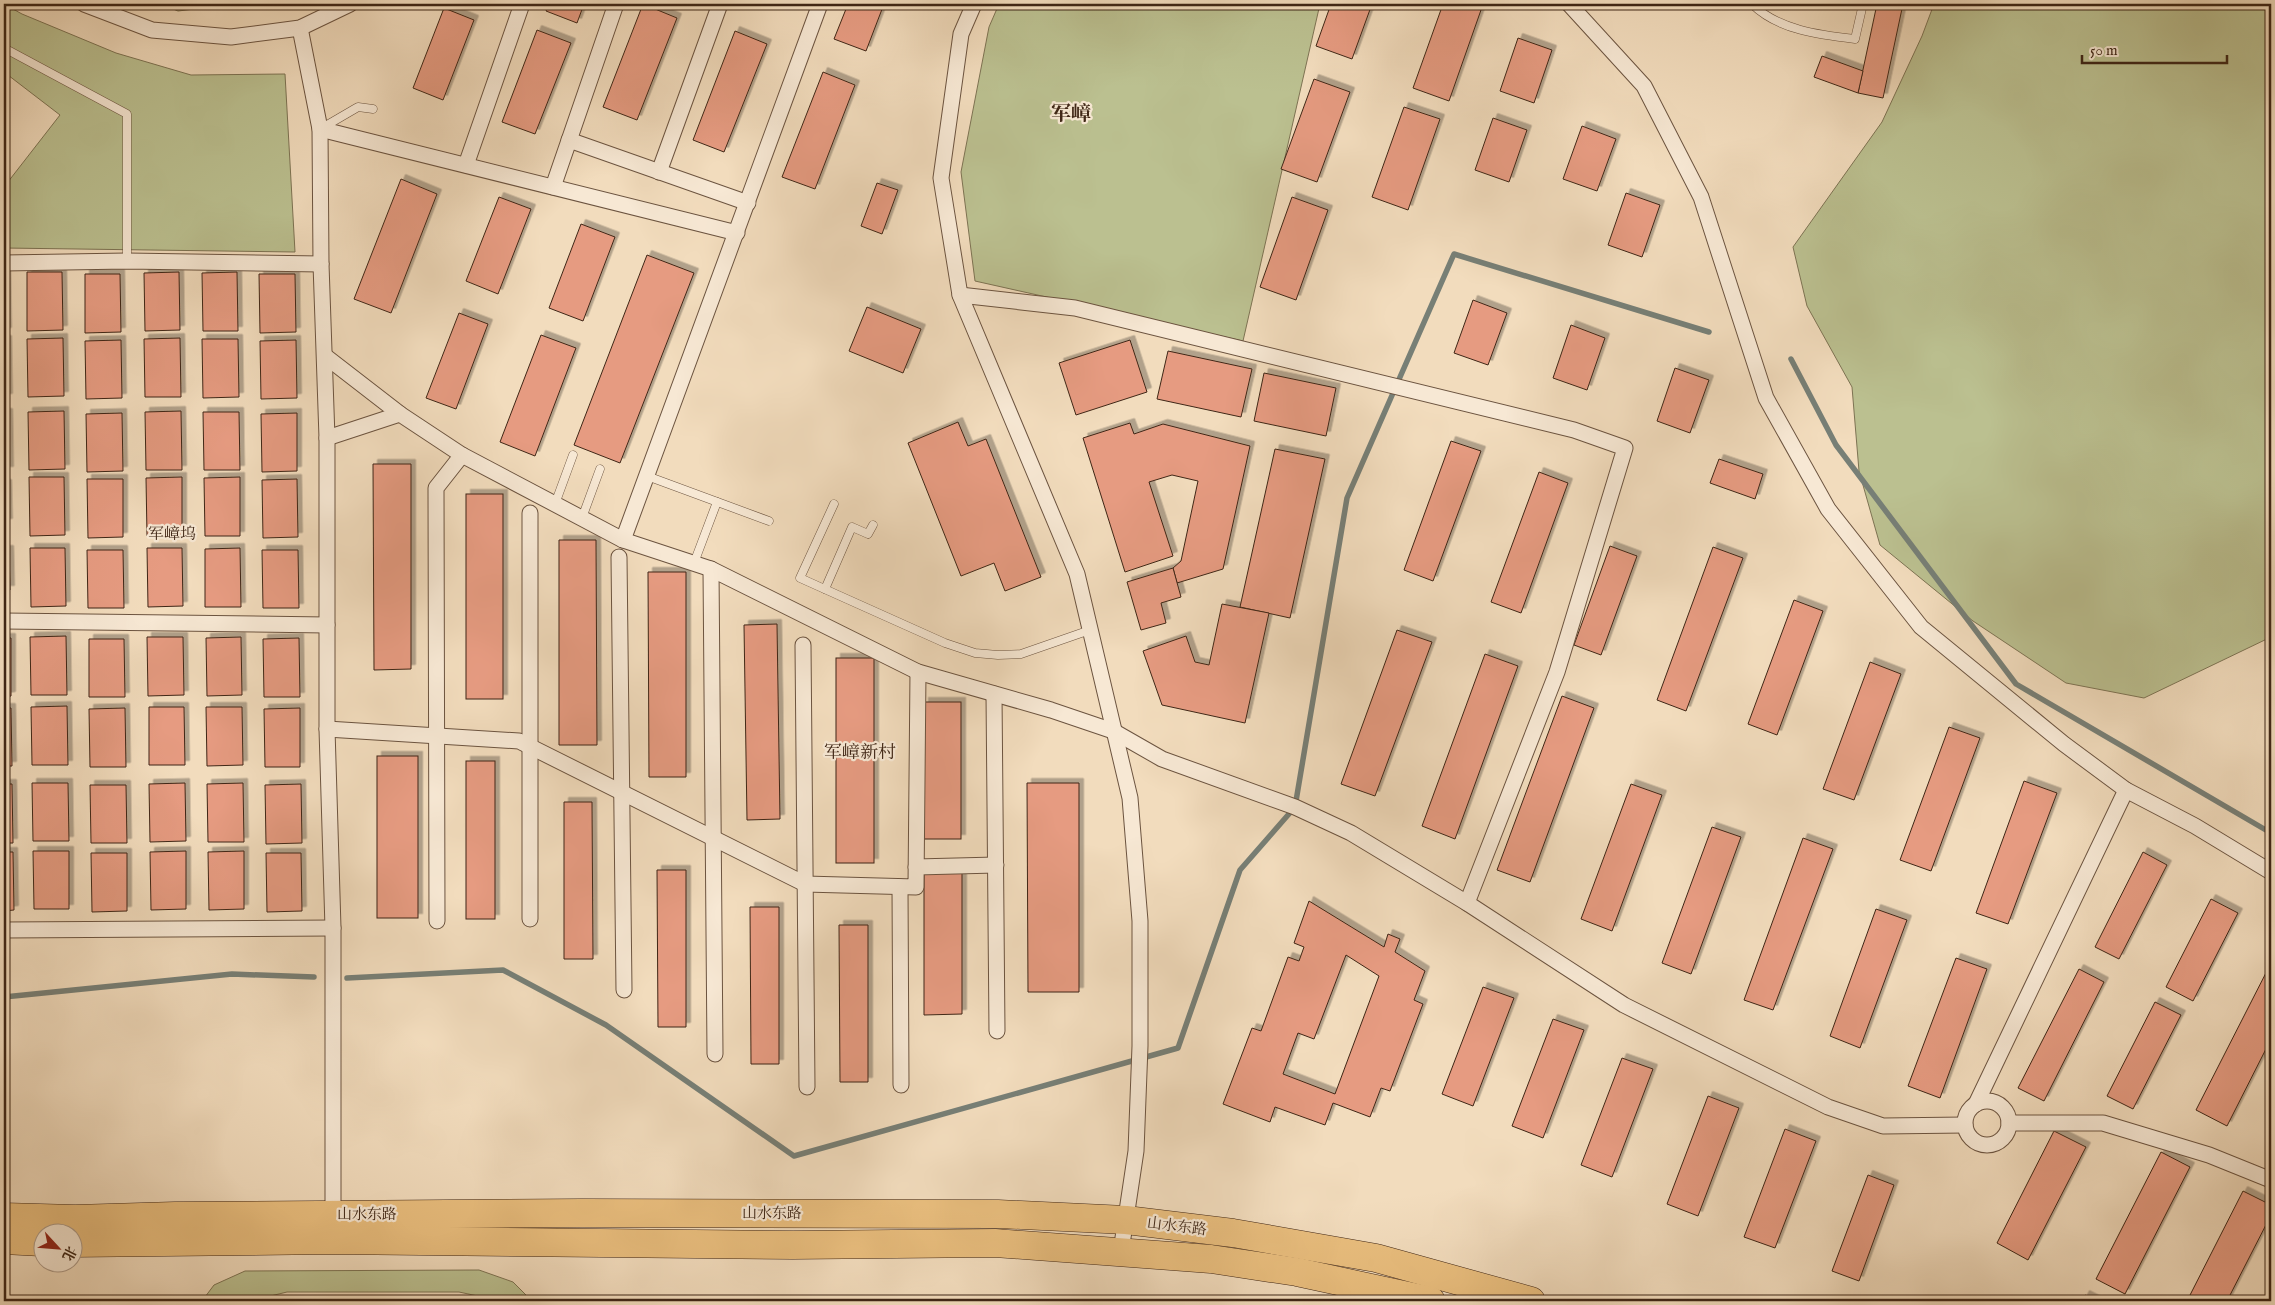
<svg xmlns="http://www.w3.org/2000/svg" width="2275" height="1305" viewBox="0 0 2275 1305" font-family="'IM FELL English','Noto Serif SC',serif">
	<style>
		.green { fill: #bbc090; stroke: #7d7353 }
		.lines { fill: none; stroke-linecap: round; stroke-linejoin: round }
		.stream { stroke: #777f76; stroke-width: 5.5 }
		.building { fill: #e69b81; stroke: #3f2616; fill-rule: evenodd; filter: url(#shadow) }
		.lane-casing { stroke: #6c5440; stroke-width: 9 }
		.street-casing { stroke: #6c5440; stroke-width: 17 }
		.highway-casing { stroke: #3f2616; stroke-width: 29 }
		.lane { stroke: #f7e8d4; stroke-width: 8 }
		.street { stroke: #f7e8d4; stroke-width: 15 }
		.highway { stroke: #e9be7e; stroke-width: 28 }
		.labels { text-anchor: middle; stroke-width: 4.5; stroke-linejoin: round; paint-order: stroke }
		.street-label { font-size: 15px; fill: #3f2616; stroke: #f7e8d4 }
		.neighbourhood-label { font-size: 16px; fill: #3f2616; stroke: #f7e8d4 }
		.quarter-label { font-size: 18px; fill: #3f2616; stroke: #f7e8d4 }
		.district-label { font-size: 20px; font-weight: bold; fill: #3f2616; stroke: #f7e8d4 }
	</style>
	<defs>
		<filter id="shadow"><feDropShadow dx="4.5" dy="-4.5" stdDeviation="0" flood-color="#0004"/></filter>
	</defs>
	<rect width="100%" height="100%" fill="#f2dcbd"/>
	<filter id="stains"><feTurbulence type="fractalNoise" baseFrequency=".004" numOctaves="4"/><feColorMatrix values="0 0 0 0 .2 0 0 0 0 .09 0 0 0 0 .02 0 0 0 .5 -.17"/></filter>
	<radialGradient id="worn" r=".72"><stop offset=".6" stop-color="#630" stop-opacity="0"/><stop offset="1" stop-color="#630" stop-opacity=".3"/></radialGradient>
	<g class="green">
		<polygon points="4,4 22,14 116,53 191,75 285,74 295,252 4,248 4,187 60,115 4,72"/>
		<polygon points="161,4 235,4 178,11"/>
		<polygon points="999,4 1320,4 1243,341 975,281 961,172 989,27"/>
		<polygon points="1934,4 2271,4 2271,637 2144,698 2066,683 1973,621 1880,545 1859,471 1852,387 1807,306 1793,247 1882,122 1922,36"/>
		<polygon points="479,1270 513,1282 532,1301 491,1301 487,1298 459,1292 287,1292 250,1301 202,1301 214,1285 245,1271"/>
	</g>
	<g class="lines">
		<g class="stream">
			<polyline points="1791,359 1836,445 2016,684 2271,833"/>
			<polyline points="347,978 503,970 606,1025 794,1156 1178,1048 1240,870 1295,807 1347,498 1454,254 1709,332"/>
			<polyline points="4,997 232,974 314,977"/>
		</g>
	</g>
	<g class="building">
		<polygon points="549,4 584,4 577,23 546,11"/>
		<polygon points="643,4 677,18 637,120 603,107"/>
		<polygon points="848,4 884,4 866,51 834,39"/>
		<polygon points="1331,4 1372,4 1352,59 1316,46"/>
		<polygon points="1443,4 1462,4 1481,10 1449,101 1413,88"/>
		<polygon points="1877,4 1903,4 1883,98 1858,93"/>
		<polygon points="444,8 474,20 443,100 413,88"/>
		<polygon points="537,30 571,43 535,134 502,122"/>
		<polygon points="735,31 767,44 724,152 693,140"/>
		<polygon points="1518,38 1552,50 1534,103 1500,91"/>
		<polygon points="1822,56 1863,71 1858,93 1814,77"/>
		<polygon points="823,72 855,85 815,189 782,177"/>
		<polygon points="1314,79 1350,92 1317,182 1281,169"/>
		<polygon points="1404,107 1440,119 1408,210 1372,197"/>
		<polygon points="1493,118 1527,130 1509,182 1475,170"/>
		<polygon points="1582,126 1616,139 1597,191 1563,179"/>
		<polygon points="401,179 437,194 391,313 354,299"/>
		<polygon points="877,183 898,190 882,234 861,226"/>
		<polygon points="1626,193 1660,205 1642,257 1608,245"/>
		<polygon points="499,197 531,209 498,294 466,281"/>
		<polygon points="1292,197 1328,210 1296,300 1260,287"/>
		<polygon points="581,224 615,237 583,321 549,308"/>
		<polygon points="647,255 694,273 620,463 574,445"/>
		<polygon points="27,272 62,272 63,330 27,331"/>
		<polygon points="179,272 180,330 145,331 144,273"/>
		<polygon points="237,272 238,331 203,331 202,273"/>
		<polygon points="4,273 6,273 7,332 4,332"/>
		<polygon points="85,274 120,274 121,332 85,333"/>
		<polygon points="259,274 295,274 296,332 260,333"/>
		<polygon points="1473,300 1507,313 1488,365 1454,353"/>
		<polygon points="867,307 921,329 903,373 849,351"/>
		<polygon points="459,313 488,324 456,409 426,398"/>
		<polygon points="1571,325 1605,338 1587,390 1553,378"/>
		<polygon points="541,335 576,348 535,456 500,442"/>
		<polygon points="63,338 64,396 28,397 27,339"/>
		<polygon points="180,338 181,397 145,397 144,339"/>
		<polygon points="202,339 238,339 239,397 203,398"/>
		<polygon points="4,340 7,340 8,398 4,398"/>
		<polygon points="121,340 122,398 86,399 85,341"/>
		<polygon points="296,340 297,398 261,399 260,341"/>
		<polygon points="1130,340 1147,392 1076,415 1059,363"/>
		<polygon points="1168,351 1252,369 1241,417 1157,399"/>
		<polygon points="1675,368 1709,380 1690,433 1657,421"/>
		<polygon points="1264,373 1336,388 1326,436 1254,421"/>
		<polygon points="64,411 65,469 29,470 28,412"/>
		<polygon points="181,411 182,470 146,470 145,412"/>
		<polygon points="203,412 239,412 240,470 204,470"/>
		<polygon points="4,413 8,413 9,471 4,471"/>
		<polygon points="122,413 123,471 87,472 86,414"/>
		<polygon points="297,413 297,471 262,472 261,414"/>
		<polygon points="958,422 968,446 986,439 1041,577 1005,591 994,563 961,576 908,443"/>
		<polygon points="1130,423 1134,434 1163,424 1250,446 1223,569 1177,583 1173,568 1181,561 1198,481 1172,475 1149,482 1173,556 1125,572 1083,438"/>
		<polygon points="1451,441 1481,451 1433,581 1404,570"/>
		<polygon points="1275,449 1325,459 1290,618 1240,607"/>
		<polygon points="1719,459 1763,474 1755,499 1710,483"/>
		<polygon points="373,464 411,464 411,669 374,670"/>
		<polygon points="1539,472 1568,483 1521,613 1491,602"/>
		<polygon points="29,477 64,477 65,535 30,536"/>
		<polygon points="182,477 182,535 147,536 146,478"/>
		<polygon points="240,477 240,536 205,536 204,478"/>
		<polygon points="87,479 123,479 123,537 88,538"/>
		<polygon points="297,479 298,537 263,538 262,480"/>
		<polygon points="4,484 7,484 8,523 4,523"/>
		<rect x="466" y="494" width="37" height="205"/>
		<polygon points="559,540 596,540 597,745 559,745"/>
		<polygon points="1610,546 1637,556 1601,655 1574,645"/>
		<polygon points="1713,547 1743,558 1686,711 1657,700"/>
		<polygon points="30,548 65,548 66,606 31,607"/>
		<polygon points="147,548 182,548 183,606 148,607"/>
		<polygon points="240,548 241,607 205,607 205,549"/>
		<polygon points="4,550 9,550 10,590 4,590"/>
		<polygon points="87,550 123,550 124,608 88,608"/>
		<polygon points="262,550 298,550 299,608 263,608"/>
		<polygon points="1173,568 1181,597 1161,603 1166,623 1141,630 1127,582"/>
		<polygon points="648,572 686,572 686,777 649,777"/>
		<polygon points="1794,600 1823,611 1777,735 1748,724"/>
		<polygon points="1222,604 1269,613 1245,723 1162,705 1143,651 1186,636 1195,662 1209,665"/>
		<polygon points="777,624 780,819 747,820 744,625"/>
		<polygon points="1397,630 1432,642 1375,796 1341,784"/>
		<polygon points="66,636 67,695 31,695 30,637"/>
		<polygon points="147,637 183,637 184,695 148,696"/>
		<polygon points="241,637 242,695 207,696 206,638"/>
		<polygon points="4,638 11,638 11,696 4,697"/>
		<polygon points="299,638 300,697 264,697 263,639"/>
		<polygon points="89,639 124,639 125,697 89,697"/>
		<polygon points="1485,654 1518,666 1455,839 1422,826"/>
		<rect x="836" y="658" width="38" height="205"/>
		<polygon points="1870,662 1901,674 1854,800 1823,789"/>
		<polygon points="1562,696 1594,708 1530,882 1497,870"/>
		<rect x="924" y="702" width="37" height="137"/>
		<polygon points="67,706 68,765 32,765 31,707"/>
		<polygon points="149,707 184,707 185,765 149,765"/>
		<polygon points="206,707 242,707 243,765 207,766"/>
		<polygon points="4,708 11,708 12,766 4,766"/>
		<polygon points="125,708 126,767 90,767 89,709"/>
		<polygon points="300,708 300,767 265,767 264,709"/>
		<polygon points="1949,727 1980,738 1931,871 1900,860"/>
		<rect x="377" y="756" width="41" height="162"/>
		<rect x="466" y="761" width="29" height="158"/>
		<polygon points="2024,781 2057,793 2008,924 1976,913"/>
		<polygon points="32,783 68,783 69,841 33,841"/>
		<polygon points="185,783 186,841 150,842 149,784"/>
		<polygon points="243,783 244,842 208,842 207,784"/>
		<polygon points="1027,783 1079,783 1079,992 1028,992"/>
		<polygon points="4,784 12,784 13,843 4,843"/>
		<polygon points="301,784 302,843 266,844 265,785"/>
		<polygon points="1631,784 1662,795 1612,931 1581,919"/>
		<polygon points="90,785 126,785 127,843 91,843"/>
		<polygon points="564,802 592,802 593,959 564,959"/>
		<polygon points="1712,827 1741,837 1691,974 1662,963"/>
		<polygon points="1803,838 1833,849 1773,1010 1744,1000"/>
		<polygon points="33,851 69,851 69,909 34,909"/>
		<polygon points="186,851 186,909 151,910 150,852"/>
		<polygon points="244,851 244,909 209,910 208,852"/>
		<polygon points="4,852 13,852 14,910 4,911"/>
		<polygon points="2143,852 2167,865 2119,959 2095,947"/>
		<polygon points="91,853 127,853 127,911 92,912"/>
		<polygon points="266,853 301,853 302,911 267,912"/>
		<polygon points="657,870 686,870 686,1027 658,1027"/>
		<polygon points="924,871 962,871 962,1014 924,1015"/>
		<polygon points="2211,899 2238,913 2193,1001 2166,987"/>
		<path d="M 1309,901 L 1384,947 L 1388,934 L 1400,939 L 1395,952 L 1425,971 L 1414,1000 L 1423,1004 L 1390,1091 L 1381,1088 L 1370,1117 L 1333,1103 L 1325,1125 L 1275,1107 L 1270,1122 L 1223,1104 L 1252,1028 L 1261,1031 L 1288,957 L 1299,961 L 1304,947 L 1294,943 ZM 1346,955 L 1379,976 L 1335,1094 L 1283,1074 L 1298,1033 L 1314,1039 Z"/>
		<polygon points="750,907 779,907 779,1064 751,1064"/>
		<polygon points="1876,909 1907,920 1860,1048 1830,1036"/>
		<polygon points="839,925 868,925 868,1082 840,1082"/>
		<polygon points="1956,958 1987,969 1940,1098 1908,1086"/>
		<polygon points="2271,963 2271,1039 2227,1126 2196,1110"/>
		<polygon points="2079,969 2104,982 2044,1101 2018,1088"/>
		<polygon points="1483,987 1514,998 1473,1106 1442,1094"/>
		<polygon points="2155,1002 2181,1015 2133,1109 2107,1096"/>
		<polygon points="1553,1019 1584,1030 1543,1138 1512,1126"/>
		<polygon points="1622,1058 1653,1069 1612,1177 1581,1165"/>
		<polygon points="1708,1096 1739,1108 1698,1216 1667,1204"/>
		<polygon points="1785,1129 1816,1141 1775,1248 1744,1237"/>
		<polygon points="2054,1131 2086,1147 2028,1260 1997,1243"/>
		<polygon points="2161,1152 2190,1167 2125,1294 2096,1279"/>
		<polygon points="1868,1175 1894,1185 1859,1281 1832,1271"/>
		<polygon points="2243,1191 2271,1205 2271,1215 2227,1301 2187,1301"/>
		<polygon points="2085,1295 2097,1301 2082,1301"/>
	</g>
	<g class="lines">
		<defs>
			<g id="lane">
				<path d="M 1752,4 C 1778,30 1820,35 1855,39 L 1863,4"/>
				<polyline points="4,48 127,114 127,261"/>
				<polyline points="322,128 358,107 373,109"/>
				<polyline points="647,476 769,521"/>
				<polyline points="555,504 573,455"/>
				<polyline points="834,504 800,578 945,643 975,653 998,655 1021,654 1090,630"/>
				<polyline points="582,518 600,469"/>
				<polyline points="694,563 717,502"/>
				<polyline points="825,589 852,527 868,534 873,525"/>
			</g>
			<g id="street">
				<polyline points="84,4 152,30 231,37 300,28 350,4"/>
				<polyline points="974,4 961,34 941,178 960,295 1077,574 1130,798 1140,921 1140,1046 1136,1151 1121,1251"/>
				<polyline points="1569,4 1644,86 1701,197 1766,398 1828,509 1921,627 2064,744 2126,790 2195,826 2271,872"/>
				<polyline points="300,28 320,129 321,264 327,438 327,729 333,928 333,1221"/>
				<polyline points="320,129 737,233"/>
				<polyline points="569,140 748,203"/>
				<polyline points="466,165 522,4"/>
				<polyline points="659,172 720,4"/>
				<polyline points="553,187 616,4"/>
				<polyline points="4,263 127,261 321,264"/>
				<polyline points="960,295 1075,308 1574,430 1625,448 1557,672 1467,903"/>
				<polyline points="325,356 400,414"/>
				<polyline points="327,438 400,414 462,455 623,540 711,569 918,672 1051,710 1113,731 1162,759 1295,807 1351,833 1467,903 1624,1005 1828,1107 1883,1126 1965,1125"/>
				<polyline points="530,513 530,919"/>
				<polyline points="623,540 820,4"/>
				<polyline points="619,557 624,990"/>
				<polyline points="711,569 715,1054"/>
				<polyline points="4,621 327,625"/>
				<polyline points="803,645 807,1087"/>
				<polyline points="994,694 997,1031"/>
				<polyline points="327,729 519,741 805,884 916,887 918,672"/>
				<polyline points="916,867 996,865"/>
				<polyline points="900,887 901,1085"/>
				<polyline points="437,921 436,488 462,455"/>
				<polyline points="4,930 333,928"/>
				<circle cx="1987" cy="1123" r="22"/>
				<polyline points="1976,1104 2126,790"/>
				<polyline points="2009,1123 2103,1123 2209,1155 2271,1180"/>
			</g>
			<g id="highway">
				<polyline points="4,1217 75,1219 175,1216 582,1213 998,1214 1126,1220 1233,1233 1376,1258 1531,1301"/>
				<polyline points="4,1240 42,1242"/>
				<polyline points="72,1243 332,1240 793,1245 995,1243 1211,1259 1297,1272 1431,1301"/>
			</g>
		</defs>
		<use href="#lane" class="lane-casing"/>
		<use href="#street" class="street-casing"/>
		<use href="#highway" class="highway-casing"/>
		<use href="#lane" class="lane"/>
		<use href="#street" class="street"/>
		<use href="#highway" class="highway"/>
	</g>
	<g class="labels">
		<g class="street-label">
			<text x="772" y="1218">山水东路</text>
			<text x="367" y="1219">山水东路</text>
			<text transform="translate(1177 1226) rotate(7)" y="5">山水东路</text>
		</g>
		<g class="neighbourhood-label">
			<text x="172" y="539">军嶂坞</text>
		</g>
		<g class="quarter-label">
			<text x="860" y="758">军嶂新村</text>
		</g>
		<g class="district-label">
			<text x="1071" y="120">军嶂</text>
		</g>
	</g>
	<rect width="2275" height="1305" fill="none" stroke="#f2dcbd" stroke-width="20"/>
	<rect x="5" y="5" width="2265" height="1295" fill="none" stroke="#3f2616" stroke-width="2.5"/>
	<rect x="10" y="10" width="2255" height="1285" fill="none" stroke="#3f2616"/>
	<g transform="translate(58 1248) rotate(116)"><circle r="24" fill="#f7e8d4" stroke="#ad9a88"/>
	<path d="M0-4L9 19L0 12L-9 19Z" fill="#8f2418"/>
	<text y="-8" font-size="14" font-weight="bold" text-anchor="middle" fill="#3f2616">北</text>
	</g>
	<path d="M2082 55v8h145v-8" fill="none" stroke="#3f2616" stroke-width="2.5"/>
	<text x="2090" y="55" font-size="15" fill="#3f2616" stroke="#f7e8d4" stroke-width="4" paint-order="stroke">50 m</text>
	<rect width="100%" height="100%" filter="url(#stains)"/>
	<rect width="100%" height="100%" fill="url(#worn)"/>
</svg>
